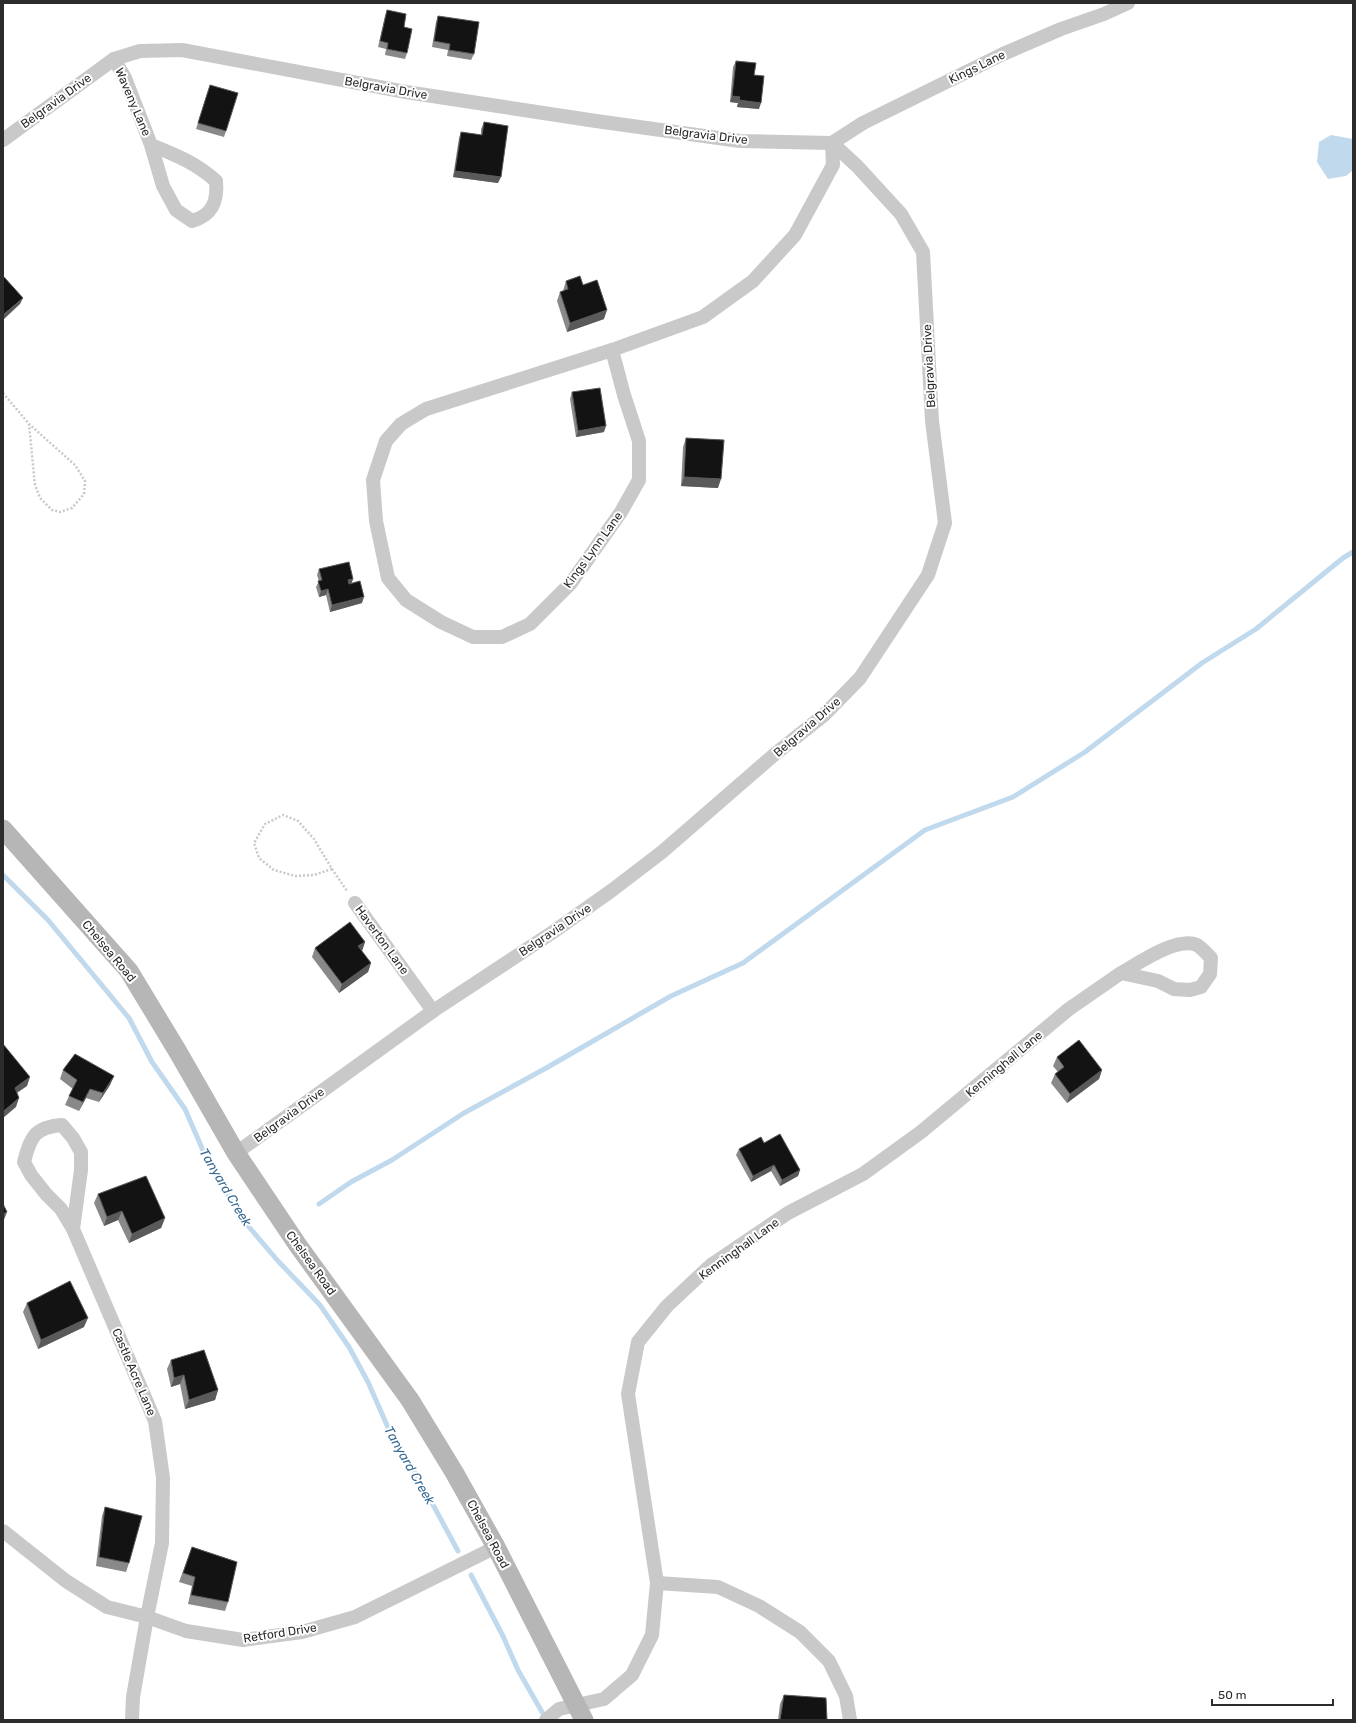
<svg xmlns="http://www.w3.org/2000/svg" width="1356" height="1723" viewBox="0 0 1356 1723" font-family="Rubik,sans-serif">
	<style>
		.water { fill: #c1d9ed }
		.lines { fill: none; stroke-linecap: round; stroke-linejoin: round }
		.stream { stroke: #c1d9ed; stroke-width: 5 }
		.path { stroke: #c9c9c9; stroke-width: 2.5; stroke-dasharray: 2 2; stroke-linecap: butt }
		.street { stroke: #c9c9c9; stroke-width: 14 }
		.secondary { stroke: #b6b6b6; stroke-width: 19 }
		.wall { fill: #898989 }
		.shaded-wall { fill: #5a5a5a }
		.building { fill: #131313; stroke: #5a5a5a }
		.labels { text-anchor: middle; stroke-width: 4; stroke-linejoin: round; paint-order: stroke }
		.street-label { font-size: 12px; fill: #2c2c2c; stroke: #fff }
		.water-label { font-size: 13px; font-style: italic; fill: #356893; stroke: #fff }
	</style>
	<rect width="100%" height="100%" fill="#fff"/>
	<polygon class="water" points="1331,135 1353,139 1353,170 1346,176 1328,179 1317,162 1319,142"/>
	<g class="lines">
		<g class="stream">
			<polyline points="3,875 48,920 129,1018 152,1062 185,1109 208,1162 243,1220 278,1261 320,1305 349,1347 368,1382 393,1439 418,1477 458,1551"/>
			<polyline points="319,1204 351,1182 392,1160 464,1113 548,1067 671,996 743,963 925,830 1013,797 1085,752 1202,663 1256,629 1343,558 1353,552"/>
			<polyline points="471,1575 503,1636 518,1670 546,1719"/>
		</g>
		<g class="path">
			<polyline points="3,393 29,424 75,465 85,481 84,494 72,508 60,512 52,510 40,498 35,485 29,424"/>
			<polyline points="332,869 314,875 295,876 274,870 259,858 254,843 265,824 283,815 298,821 314,839 332,869 347,891"/>
		</g>
		<g class="street">
			<path d="M 114,59 L 125,78 L 151,145 L 163,186 L 176,210 L 192,221 C 213,215 218,201 216,181 C 196,163 176,155 151,145"/>
			<polyline points="3,140 114,59 140,51 182,50 406,92 596,121 740,141 832,143 857,166 901,214 923,252 932,421 945,523 928,575 860,678 824,715 775,754 662,852 611,891 553,932 433,1011 236,1153"/>
			<polyline points="832,143 863,123 1003,54 1061,29 1104,14 1128,3"/>
			<polygon points="612,350 624,395 639,441 639,480 621,512 571,583 530,624 502,637 473,637 441,622 406,600 388,578 376,521 373,480 386,441 401,424 426,409"/>
			<polyline points="612,350 703,317 753,281 795,235 833,165 832,143"/>
			<polyline points="355,903 433,1011"/>
			<path d="M 73,1229 L 61,1209 L 46,1194 L 31,1175 L 24,1162 C 30,1137 35,1127 62,1125 L 73,1138 L 81,1152 L 81,1170 L 73,1229 L 155,1421 L 163,1478 L 162,1543 L 147,1617 L 133,1697 L 132,1720"/>
			<polyline points="3,1531 66,1581 107,1607 147,1617 186,1631 243,1640 302,1632 355,1617 496,1547"/>
			<polyline points="657,1583 718,1587 759,1606 800,1632 829,1661 846,1696 850,1720"/>
			<path d="M 546,1720 L 559,1709 L 604,1699 L 632,1675 L 652,1635 L 657,1583 L 628,1394 L 638,1342 L 667,1306 L 711,1265 L 788,1213 L 863,1174 L 921,1132 L 1069,1009 L 1121,973 L 1158,981 L 1174,989 L 1190,990 L 1201,987 L 1210,974 L 1211,958 C 1207,954 1202,948 1197,945 C 1177,936 1139,963 1121,973"/>
		</g>
		<polyline class="secondary" points="3,829 129,971 178,1052 236,1153 297,1244 410,1400 454,1472 496,1547 584,1720"/>
	</g>
	<g class="wall">
		<polygon points="387,10 404,27 407,53 405,59 385,55 386,49 378,47 385,16"/>
		<polygon points="438,16 474,54 471,60 447,56 448,50 432,47 436,22"/>
		<polygon points="736,61 754,75 759,109 737,107 738,103 730,102 733,67"/>
		<polygon points="208,91 226,131 224,137 196,129"/>
		<polygon points="484,122 498,183 453,177 459,138 461,132 481,135 481,129"/>
		<polygon points="566,281 583,285 604,319 567,332 557,301 560,292 563,291"/>
		<polygon points="572,392 604,432 576,437 570,399"/>
		<polygon points="686,438 718,488 681,486 683,447"/>
		<polygon points="319,569 353,579 351,583 362,603 330,612 326,595 319,597 316,587 319,581 317,575"/>
		<polygon points="365,942 362,951 371,963 368,972 339,993 312,957 315,948"/>
		<polygon points="1057,1057 1102,1070 1099,1079 1067,1103 1051,1083 1055,1074 1058,1072 1053,1066"/>
		<polygon points="63,1070 114,1076 110,1085 99,1102 86,1098 79,1111 65,1105 69,1096 73,1089 60,1079"/>
		<polygon points="764,1143 800,1170 798,1176 780,1186 771,1171 751,1182 736,1155 739,1149"/>
		<polygon points="98,1194 165,1218 161,1228 129,1243 118,1220 104,1226 94,1203"/>
		<polygon points="27,1303 84,1327 38,1349 23,1312"/>
		<polygon points="171,1360 218,1390 215,1400 185,1409 180,1384 171,1387 167,1369"/>
		<polygon points="105,1507 129,1563 126,1572 96,1566 102,1516"/>
		<polygon points="192,1547 228,1602 225,1611 188,1604 192,1586 179,1582"/>
		<polygon points="784,1695 827,1720 778,1720 780,1704"/>
	</g>
	<g class="shaded-wall">
		<polygon points="732,96 740,97 738,103 730,102"/>
		<polygon points="739,100 761,103 759,109 737,107"/>
		<polygon points="455,171 501,177 498,183 453,177"/>
		<polygon points="23,298 20,304 3,320 3,315"/>
		<polygon points="607,310 604,319 567,332 570,323"/>
		<polygon points="606,426 604,432 576,437 578,431"/>
		<polygon points="684,477 721,479 718,488 681,486"/>
		<polygon points="353,579 351,585 345,586 348,580"/>
		<polygon points="328,589 326,595 319,597 321,591"/>
		<polygon points="364,597 362,603 330,612 332,605"/>
		<polygon points="365,942 362,951 358,946"/>
		<polygon points="371,963 368,972 339,993 342,984"/>
		<polygon points="1102,1070 1099,1079 1067,1103 1070,1094"/>
		<polygon points="114,1076 110,1085 99,1102 103,1093"/>
		<polygon points="30,1077 27,1086 11,1097 15,1088"/>
		<polygon points="90,1089 86,1098 79,1111 83,1102"/>
		<polygon points="19,1098 16,1107 3,1118 3,1115 4,1111"/>
		<polygon points="774,1165 771,1171 751,1182 753,1176"/>
		<polygon points="800,1170 798,1176 780,1186 782,1180"/>
		<polygon points="122,1211 118,1220 104,1226 107,1217"/>
		<polygon points="7,1212 3,1222 3,1214"/>
		<polygon points="165,1218 161,1228 129,1243 132,1234"/>
		<polygon points="88,1318 84,1327 38,1349 41,1340"/>
		<polygon points="184,1375 180,1384 171,1387 174,1378"/>
		<polygon points="218,1390 215,1400 185,1409 189,1400"/>
	</g>
	<g class="building">
		<polygon points="387,10 406,14 404,27 412,29 407,53 387,49 388,43 380,41"/>
		<polygon points="438,16 479,22 474,54 449,50 450,44 434,41"/>
		<polygon points="736,61 756,63 754,75 764,76 761,103 739,100 740,97 732,96"/>
		<polygon points="210,85 238,93 226,131 198,123"/>
		<polygon points="484,122 508,126 501,177 455,171 461,132 482,135"/>
		<polygon points="580,276 583,285 597,280 607,310 570,323 560,292 568,289 566,281"/>
		<polygon points="4,277 23,298 3,315 3,278"/>
		<polygon points="600,388 606,426 578,431 572,392"/>
		<polygon points="686,438 724,440 721,479 684,477"/>
		<polygon points="349,562 353,579 348,580 349,584 360,581 364,597 332,605 328,589 321,591 318,581 322,580 319,569"/>
		<polygon points="350,922 365,942 358,946 371,963 342,984 315,948"/>
		<polygon points="1079,1040 1102,1070 1070,1094 1055,1074 1064,1067 1057,1057"/>
		<polygon points="3,1044 30,1077 15,1088 19,1098 4,1111 3,1109"/>
		<polygon points="75,1054 114,1076 103,1093 90,1089 83,1102 69,1096 77,1080 63,1070"/>
		<polygon points="780,1134 800,1170 782,1180 774,1165 753,1176 739,1149 761,1137 764,1143"/>
		<polygon points="146,1176 165,1218 132,1234 122,1211 107,1217 98,1194"/>
		<polygon points="3,1204 7,1212 3,1214"/>
		<polygon points="70,1281 88,1318 41,1340 27,1303"/>
		<polygon points="204,1350 218,1390 189,1400 184,1375 174,1378 171,1360"/>
		<polygon points="105,1507 142,1516 129,1563 99,1557"/>
		<polygon points="192,1547 237,1562 228,1602 191,1595 195,1577 183,1573"/>
		<polygon points="784,1695 826,1698 827,1720 780,1720"/>
	</g>
	<g class="labels">
		<g class="street-label">
			<text transform="translate(977 67) rotate(-26)" y="4">Kings Lane</text>
			<text transform="translate(386 88) rotate(10)" y="4">Belgravia Drive</text>
			<text transform="translate(56 101) rotate(-36)" y="4">Belgravia Drive</text>
			<text transform="translate(133 102) rotate(67)" y="4">Waveny Lane</text>
			<text transform="translate(706 135) rotate(7)" y="4">Belgravia Drive</text>
			<text transform="translate(929 366) rotate(-93)" y="4">Belgravia Drive</text>
			<text transform="translate(593 550) rotate(-54)" y="4">Kings Lynn Lane</text>
			<text transform="translate(807 727) rotate(-41)" y="4">Belgravia Drive</text>
			<text transform="translate(555 930) rotate(-34)" y="4">Belgravia Drive</text>
			<text transform="translate(382 940) rotate(54)" y="4">Haverton Lane</text>
			<text transform="translate(109 951) rotate(50)" y="4">Chelsea Road</text>
			<text transform="translate(1004 1064) rotate(-40)" y="4">Kenninghall Lane</text>
			<text transform="translate(289 1115) rotate(-36)" y="4">Belgravia Drive</text>
			<text transform="translate(739 1249) rotate(-36)" y="4">Kenninghall Lane</text>
			<text transform="translate(311 1263) rotate(54)" y="4">Chelsea Road</text>
			<text transform="translate(134 1372) rotate(67)" y="4">Castle Acre Lane</text>
			<text transform="translate(488 1534) rotate(62)" y="4">Chelsea Road</text>
			<text transform="translate(280 1633) rotate(-9)" y="4">Retford Drive</text>
		</g>
		<g class="water-label">
			<text transform="translate(226 1187) rotate(59)" y="5">Tanyard Creek</text>
			<text transform="translate(410 1465) rotate(60)" y="5">Tanyard Creek</text>
		</g>
	</g>
	<rect width="1356" height="1723" fill="none" stroke="#2c2c2c" stroke-width="8"/>
	<path d="M1212 1699v6h121v-6" fill="none" stroke="#2c2c2c" stroke-width="2"/>
	<text x="1218" y="1699" font-size="12" fill="#2c2c2c" stroke="#ffffff" stroke-width="3" paint-order="stroke">50 m</text>
</svg>
